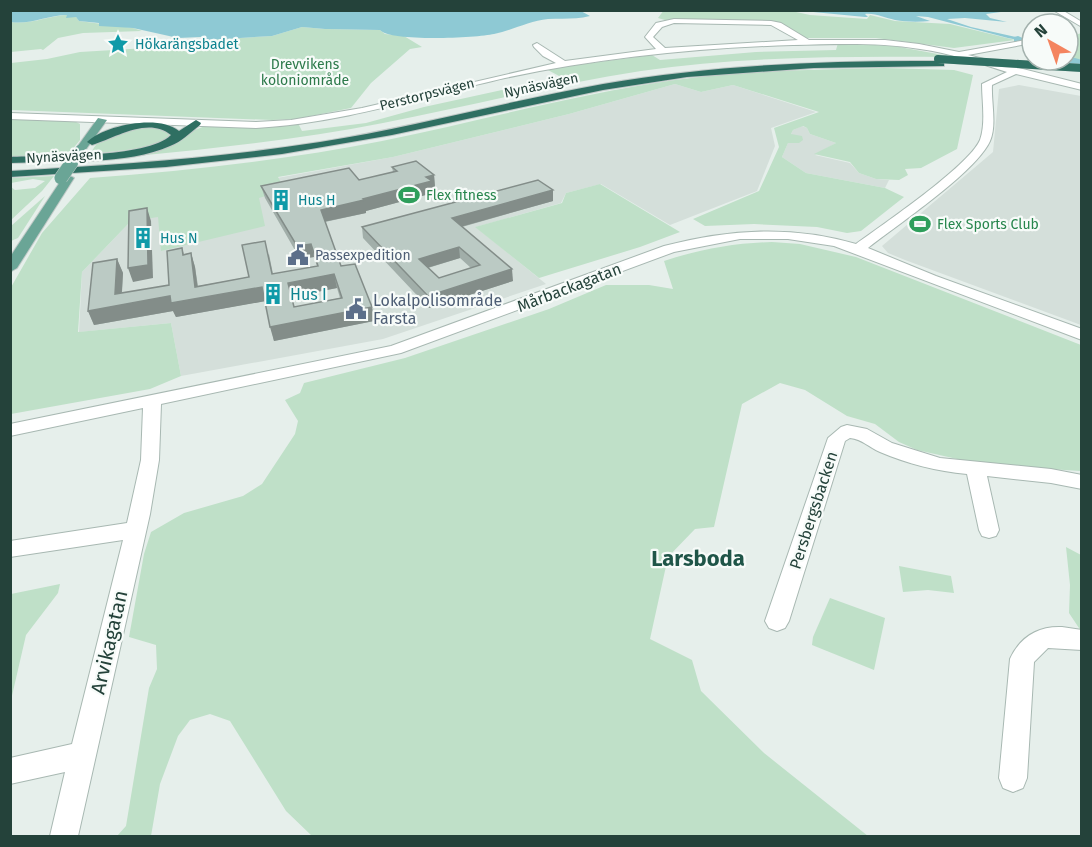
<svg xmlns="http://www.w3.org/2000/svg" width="1092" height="847" viewBox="0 0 1092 847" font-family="'Fira Sans',sans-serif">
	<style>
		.built { fill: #d4dfda }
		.green { fill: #bfe0c8 }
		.water { fill: #8ec9d4 }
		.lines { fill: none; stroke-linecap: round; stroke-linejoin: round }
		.river { fill: #8ec9d4; fill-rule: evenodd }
		.minor-casing { stroke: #a8b8b2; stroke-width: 2 }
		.major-casing { stroke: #c2cac8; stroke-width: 2 }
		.highway-casing { stroke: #c2cac8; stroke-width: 2 }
		.minor { fill: #fff; fill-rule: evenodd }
		.major { fill: #6aa596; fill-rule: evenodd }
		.highway { fill: #2f6f62; fill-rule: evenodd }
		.major-bridge-far1-casing { stroke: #c2cac8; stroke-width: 10; stroke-linecap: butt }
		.major-bridge-casing { stroke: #c2cac8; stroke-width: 14; stroke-linecap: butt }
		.highway-bridge-casing { stroke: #c2cac8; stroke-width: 8; stroke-linecap: butt }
		.major-bridge-far1 { stroke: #6aa596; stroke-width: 10 }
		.major-bridge { stroke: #6aa596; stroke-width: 13 }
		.highway-bridge { stroke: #2f6f62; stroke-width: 8 }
		.wall { fill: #a1aea9; fill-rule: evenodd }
		.shaded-wall { fill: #838d89 }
		.building { fill: #bbcac4; stroke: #838d89; stroke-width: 1.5; fill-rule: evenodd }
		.labels { text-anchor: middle; stroke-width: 4.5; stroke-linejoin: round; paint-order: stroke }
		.far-culture-label { font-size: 14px; fill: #0d838f; stroke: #f7fbf9; text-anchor: start }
		.far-park-label { font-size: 14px; fill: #2d7a4b; stroke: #f7fbf9 }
		.far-street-label { font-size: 14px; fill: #24423a; stroke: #f7fbf9 }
		.far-leisure-label { font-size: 14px; fill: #27864d; stroke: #f7fbf9; text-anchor: start }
		.far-service-label { font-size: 14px; fill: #4e5e75; stroke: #f7fbf9; text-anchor: start }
		.street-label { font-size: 16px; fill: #24423a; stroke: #f7fbf9 }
		.culture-label { font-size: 16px; fill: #0d838f; stroke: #f7fbf9; text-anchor: start }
		.service-label { font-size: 16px; fill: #4e5e75; stroke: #f7fbf9; text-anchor: start }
		.near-street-label { font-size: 20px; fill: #24423a; stroke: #f7fbf9 }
		.district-label { font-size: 22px; font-weight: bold; fill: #1f5548; stroke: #f7fbf9 }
	</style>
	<rect width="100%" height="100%" fill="#e6efeb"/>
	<g class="built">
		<polygon points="675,84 701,92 733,85 816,112 771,128 775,146 757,191 670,225 601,184 566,193 561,203 476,227 546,284 383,339 181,376 171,323 79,332 82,272 131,221 277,178 393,157 569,114"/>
		<polygon points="1019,85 1081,96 1081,325 905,260 888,253 882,246 993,152 999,89"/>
		<polygon points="802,126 807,128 810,134 836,143 815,155 850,163 859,173 876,179 889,180 885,188 806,173 782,157 788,143 799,143 791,134 793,130"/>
	</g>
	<g class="green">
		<polygon points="664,10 787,10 810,15 867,19 870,15 895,21 950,24 1015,40 954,48 876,38 804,38 782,24 668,21 658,18"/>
		<path d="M 67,15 L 76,17 L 79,21 L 133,28 L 142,31 L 83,33 L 58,38 L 43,50 L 41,49 L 11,52 L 11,22 C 30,25 48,16 67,15 Z"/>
		<polygon points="302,27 325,29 380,30 385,34 404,36 422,47 410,49 371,83 351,108 296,119 272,120 11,110 11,63 47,59 80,52 180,46 207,40 272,36"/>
		<polygon points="1081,33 1081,63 1043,60 1068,60 1068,38"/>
		<path d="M 838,43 L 894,46 L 954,57 C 849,56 745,56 641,71 C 555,84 470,106 383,123 C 302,139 219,148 136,156 L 169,147 L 190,132 L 205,126 L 299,125 L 302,131 L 366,123 L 424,107 L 561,77 L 546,69 L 652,55 L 660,60 L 756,52 L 836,50 Z"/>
		<path d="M 884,68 L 954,70 L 973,75 L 957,149 L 921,168 L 905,169 L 908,175 L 899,180 L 876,179 L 859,173 L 850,162 L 814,154 L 836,143 L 810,134 L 807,128 L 803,126 L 793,130 L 791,134 L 802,136 L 803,140 L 799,143 L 788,143 L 782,157 L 806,173 L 885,188 L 904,197 L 861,231 L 847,233 L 817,227 L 754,224 L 705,226 L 693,219 L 759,191 L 779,147 L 774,128 L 819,112 L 733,85 L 701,92 L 675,84 L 569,114 L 393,157 L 278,177 L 285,190 L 259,198 L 265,226 L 161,251 L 158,217 L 131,221 L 82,272 L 78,332 L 171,323 L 181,376 L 150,389 L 11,414 L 10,289 L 42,233 L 90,178 C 188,171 286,160 382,141 C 480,121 576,94 675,80 C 744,70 814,70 884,68 Z"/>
		<polygon points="10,118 76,122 80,124 80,140 67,156 11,158"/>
		<path d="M 149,127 L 166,129 L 174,136 L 161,146 L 91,154 C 97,133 129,129 149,127 Z"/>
		<polygon points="54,176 42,191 11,220 11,187 15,190 35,188 45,181 33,179 11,183 11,178"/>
		<polygon points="600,184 680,232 640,247 539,278 475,227 562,203 566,193"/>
		<polygon points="45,196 18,238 11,241 11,226"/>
		<path d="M 772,242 L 800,244 L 856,257 L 1081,345 L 1081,471 L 984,465 L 917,450 L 899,442 L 875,424 L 847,416 L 805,390 L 780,383 L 742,404 L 714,527 L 695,529 L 668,557 L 650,639 L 692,660 L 701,691 L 764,753 L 868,836 L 312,836 L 286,811 L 230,721 L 210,714 L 190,720 L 178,736 L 160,784 L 151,836 L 117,836 L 126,826 L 149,688 L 157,669 L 156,645 L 129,637 L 144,554 L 151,532 L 184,513 L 243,496 L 262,484 L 295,434 L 298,421 L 285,400 L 300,393 L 304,383 L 405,358 L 549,309 L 606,285 L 649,285 L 673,289 L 664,261 C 700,249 735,243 772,242 Z"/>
		<polygon points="1066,547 1081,555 1081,631 1069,613 1070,585"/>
		<polygon points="899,566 951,576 954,593 928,590 903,592"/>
		<polygon points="60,584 58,593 26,635 11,700 11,594"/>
		<polygon points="830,598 885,618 874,670 812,645 813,637"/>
	</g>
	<g class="water">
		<path d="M 11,10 L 579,10 L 590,16 C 576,20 563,18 548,19 C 529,21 513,30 494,34 C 476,38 390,42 380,30 L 325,29 L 302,27 L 272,36 L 207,40 L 201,37 L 178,38 L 133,28 L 99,26 L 99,23 L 79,21 L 76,17 L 66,18 L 67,15 C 48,15 30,25 11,22 Z"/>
		<path d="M 803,11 L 1008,11 L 986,14 L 990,18 L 1007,22 L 965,18 L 947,19 L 971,27 L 1020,38 L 1018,40 L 1008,38 L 928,17 L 916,16 L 930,21 C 919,22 906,22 895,20 C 885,18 876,13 865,14 L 868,17 L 865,17 Z"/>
	</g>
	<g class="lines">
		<g class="river">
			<polygon points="1018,36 1032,42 1032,50 1014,43 1014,37"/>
			<polygon points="1068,56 1082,60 1082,69 1062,60 1068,60"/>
		</g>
		<defs>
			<g id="minor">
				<polygon points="1053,10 1062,10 1082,22 1082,27"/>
				<path d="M 674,19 L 771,21 L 781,23 L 809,40 L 885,40 L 919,44 L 959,52 L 1032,39 L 1032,43 L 968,55 L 1082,84 L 1082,90 L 1016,74 L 992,85 C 991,102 997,125 990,141 C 976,172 897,225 868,248 L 936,276 L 1082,329 L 1082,340 L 834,246 L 788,239 L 740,239 L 674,252 L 401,353 L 161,404 L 159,460 L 150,514 L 78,836 L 50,836 L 65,772 L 10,784 L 10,758 L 72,744 L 123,540 L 10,557 L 10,541 L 127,523 L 141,460 L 143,408 L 10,436 L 10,424 L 391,346 L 664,246 C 729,229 792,225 856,244 C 882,225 969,166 980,140 C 986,123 982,101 982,84 L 1007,72 C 978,63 950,53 920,49 C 878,42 835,44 793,45 C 696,48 599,58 505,78 C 421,97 342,123 256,128 L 10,119 L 10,113 L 256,122 L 291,120 L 362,108 L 556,63 L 543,56 L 534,47 L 533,45 L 537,43 L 565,61 L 656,49 L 645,37 L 656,23 ZM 674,23 L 771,25 L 798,40 L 665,48 L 653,37 L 662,27 Z"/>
				<path d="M 847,425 L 867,429 L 892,443 L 940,458 L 1051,469 L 1082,475 L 1082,489 L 1051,483 L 987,476 L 999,530 L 996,536 L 989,538 L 982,536 L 979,530 L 967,474 C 937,471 908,464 880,452 C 870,448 862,439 850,438 L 845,441 L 789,621 L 785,628 L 777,631 L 769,628 L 765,621 L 828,438 L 841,427 Z"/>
				<path d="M 1062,627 L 1082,630 L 1082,650 L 1048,648 L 1034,662 L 1027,778 L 1023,788 L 1013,792 L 1003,788 L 999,778 L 1010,659 C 1020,637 1038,626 1062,627 Z"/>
			</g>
			<g id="major">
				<polygon points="98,118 107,120 84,152 76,152 75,150"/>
				<polygon points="68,175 74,178 17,268 10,272 10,257 64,176"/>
			</g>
			<g id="highway">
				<path d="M 941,61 L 944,62 L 944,66 L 814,68 L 687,77 L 603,90 L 392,135 L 282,154 L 166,167 L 10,177 L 10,171 C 114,165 218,158 320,142 C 415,127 508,101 603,84 C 714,65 828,60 941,61 Z"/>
				<path d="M 196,120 L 201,123 L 200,125 C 190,133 181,142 170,146 C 129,165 57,161 10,163 L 10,157 C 45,155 147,159 171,135 C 148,116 115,138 92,145 L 87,142 C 105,125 159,114 179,131 Z"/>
			</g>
		</defs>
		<use href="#minor" class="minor-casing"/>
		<use href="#major" class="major-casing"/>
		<use href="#highway" class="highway-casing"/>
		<use href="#minor" class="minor"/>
		<use href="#major" class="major"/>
		<use href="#highway" class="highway"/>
		<defs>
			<polyline id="major-bridge-far1" points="71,163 80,150"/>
			<polyline id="major-bridge" points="61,178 72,162"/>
			<polyline id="highway-bridge" points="938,59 1082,68"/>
		</defs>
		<use href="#major-bridge-far1" class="major-bridge-far1-casing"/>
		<use href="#major-bridge" class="major-bridge-casing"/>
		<use href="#highway-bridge" class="highway-bridge-casing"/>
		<use href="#major-bridge-far1" class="major-bridge-far1"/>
		<use href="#major-bridge" class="major-bridge"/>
		<use href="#highway-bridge" class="highway-bridge"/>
	</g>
	<g class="wall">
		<path d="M 392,167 L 434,175 L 435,187 L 432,188 L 433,193 L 366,211 L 366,213 L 325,222 L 341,266 L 372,307 L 374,321 L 274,341 L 265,301 L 176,317 L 173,311 L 94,325 L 88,311 L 117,259 L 123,273 L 122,293 L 169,285 L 182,248 L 184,254 L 191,253 L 195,267 L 198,286 L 249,277 L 269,254 L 273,274 L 317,266 L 314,257 L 300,259 L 265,198 L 261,186 L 359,180 L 393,172 ZM 337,288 L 340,298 L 294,307 L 291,297 Z"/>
		<path d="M 553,190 L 553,201 L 462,227 L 513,281 L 429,308 L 363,238 L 362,227 ZM 460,258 L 471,268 L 439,278 L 428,268 Z"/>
	</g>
	<g class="shaded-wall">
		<polygon points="434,175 435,187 432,188 433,193 366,211 366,213 323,222 321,210 363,199"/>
		<polygon points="553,190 553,201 453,229 452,218"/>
		<polygon points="147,208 151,221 153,278 133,282 128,268"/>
		<polygon points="311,244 314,257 300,259 297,246"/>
		<polygon points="459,247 460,258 420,270 419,259"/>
		<polygon points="191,253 195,267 199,298 262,287 266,301 176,317 173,311 94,325 88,311 115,294 117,259 123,273 121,305 195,287"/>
		<polygon points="512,269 513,281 429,308 428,296"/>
		<polygon points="334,274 337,288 291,297 288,283"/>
		<polygon points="372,307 374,321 274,341 270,327"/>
	</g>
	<g class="building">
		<path d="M 416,161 L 434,175 L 426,177 L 432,181 L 363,199 L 364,200 L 321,210 L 341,266 L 355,264 L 372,307 L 270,327 L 262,287 L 171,303 L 170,296 L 88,311 L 93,263 L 117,259 L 115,294 L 169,285 L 167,251 L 182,248 L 183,255 L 191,253 L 195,287 L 249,277 L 242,245 L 265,241 L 272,274 L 318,266 L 311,244 L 297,246 L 261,186 L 349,168 L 359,180 L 397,171 L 392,167 ZM 334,274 L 342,298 L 294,307 L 288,283 Z"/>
		<path d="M 538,180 L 553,190 L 452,218 L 512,269 L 428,296 L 362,227 ZM 459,247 L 480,265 L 439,278 L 419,259 Z"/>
		<polygon points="147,208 148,265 128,268 129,211"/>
	</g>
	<defs>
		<symbol id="sight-bare" viewBox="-9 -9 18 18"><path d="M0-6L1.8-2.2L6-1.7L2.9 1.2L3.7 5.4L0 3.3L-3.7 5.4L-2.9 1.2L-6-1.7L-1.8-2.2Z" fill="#0f9aa8" stroke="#f7fbf9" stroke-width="2.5" paint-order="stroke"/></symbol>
		<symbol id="stadium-bare" viewBox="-9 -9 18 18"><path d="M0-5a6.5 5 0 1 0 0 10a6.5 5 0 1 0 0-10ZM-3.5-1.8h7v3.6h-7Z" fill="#2e9e5b" stroke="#f7fbf9" stroke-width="2.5" paint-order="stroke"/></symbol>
		<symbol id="building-bare" viewBox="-9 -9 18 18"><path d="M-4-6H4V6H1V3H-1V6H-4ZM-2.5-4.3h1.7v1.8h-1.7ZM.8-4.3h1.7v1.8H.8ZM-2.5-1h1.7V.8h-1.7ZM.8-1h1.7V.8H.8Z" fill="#0f9aa8" stroke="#f7fbf9" stroke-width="2.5" paint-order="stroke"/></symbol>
		<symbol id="civic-bare" viewBox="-9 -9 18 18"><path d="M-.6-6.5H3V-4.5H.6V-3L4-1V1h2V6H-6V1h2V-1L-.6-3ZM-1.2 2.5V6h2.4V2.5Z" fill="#5c6f8a" stroke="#f7fbf9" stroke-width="2.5" paint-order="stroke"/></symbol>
	</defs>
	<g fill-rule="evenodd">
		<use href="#sight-bare" x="103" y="29" width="30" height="30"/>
		<use href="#stadium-bare" x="394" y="180" width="30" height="30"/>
		<use href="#building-bare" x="266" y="185" width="30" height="30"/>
		<use href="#stadium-bare" x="905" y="209" width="30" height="30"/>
		<use href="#building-bare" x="128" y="223" width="30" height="30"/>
		<use href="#civic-bare" x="283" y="240" width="30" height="30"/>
		<use href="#building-bare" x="258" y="279" width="30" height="30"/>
		<use href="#civic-bare" x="341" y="294" width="30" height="30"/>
	</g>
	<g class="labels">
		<g class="far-culture-label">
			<text x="135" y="49">Hökarängsbadet</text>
			<text x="298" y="205">Hus H</text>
			<text x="160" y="243">Hus N</text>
		</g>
		<g class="far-park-label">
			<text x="305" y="69">Drevvikens<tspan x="305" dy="16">koloniområde</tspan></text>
		</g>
		<g class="far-street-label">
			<text transform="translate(541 85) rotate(-12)" y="5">Nynäsvägen</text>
			<text transform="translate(427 94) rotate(-14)" y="5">Perstorpsvägen</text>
			<text transform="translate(64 156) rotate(-3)" y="5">Nynäsvägen</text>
		</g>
		<g class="far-leisure-label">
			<text x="426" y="200">Flex fitness</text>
			<text x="937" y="229">Flex Sports Club</text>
		</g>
		<g class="far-service-label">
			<text x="315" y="260">Passexpedition</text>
		</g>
		<g class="street-label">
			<text transform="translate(569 287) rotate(-21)" y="6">Mårbackagatan</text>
			<text transform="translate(813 510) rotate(-72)" y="6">Persbergsbacken</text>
		</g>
		<g class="culture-label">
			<text x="290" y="300">Hus I</text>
		</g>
		<g class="service-label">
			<text x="373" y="306">Lokalpolisområde<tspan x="373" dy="18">Farsta</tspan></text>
		</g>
		<g class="near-street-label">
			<text transform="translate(109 642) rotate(-77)" y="7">Arvikagatan</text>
		</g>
		<g class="district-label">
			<text x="698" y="566">Larsboda</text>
		</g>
	</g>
	<rect width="1092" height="847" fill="none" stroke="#24423a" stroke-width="24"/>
	<g transform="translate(1050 42) rotate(320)"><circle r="28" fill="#f7fbf9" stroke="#a3b1ad" stroke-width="1.5"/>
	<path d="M0-4.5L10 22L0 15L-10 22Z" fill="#f4845f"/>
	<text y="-9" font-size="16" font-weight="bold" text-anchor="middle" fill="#24423a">N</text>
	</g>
</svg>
